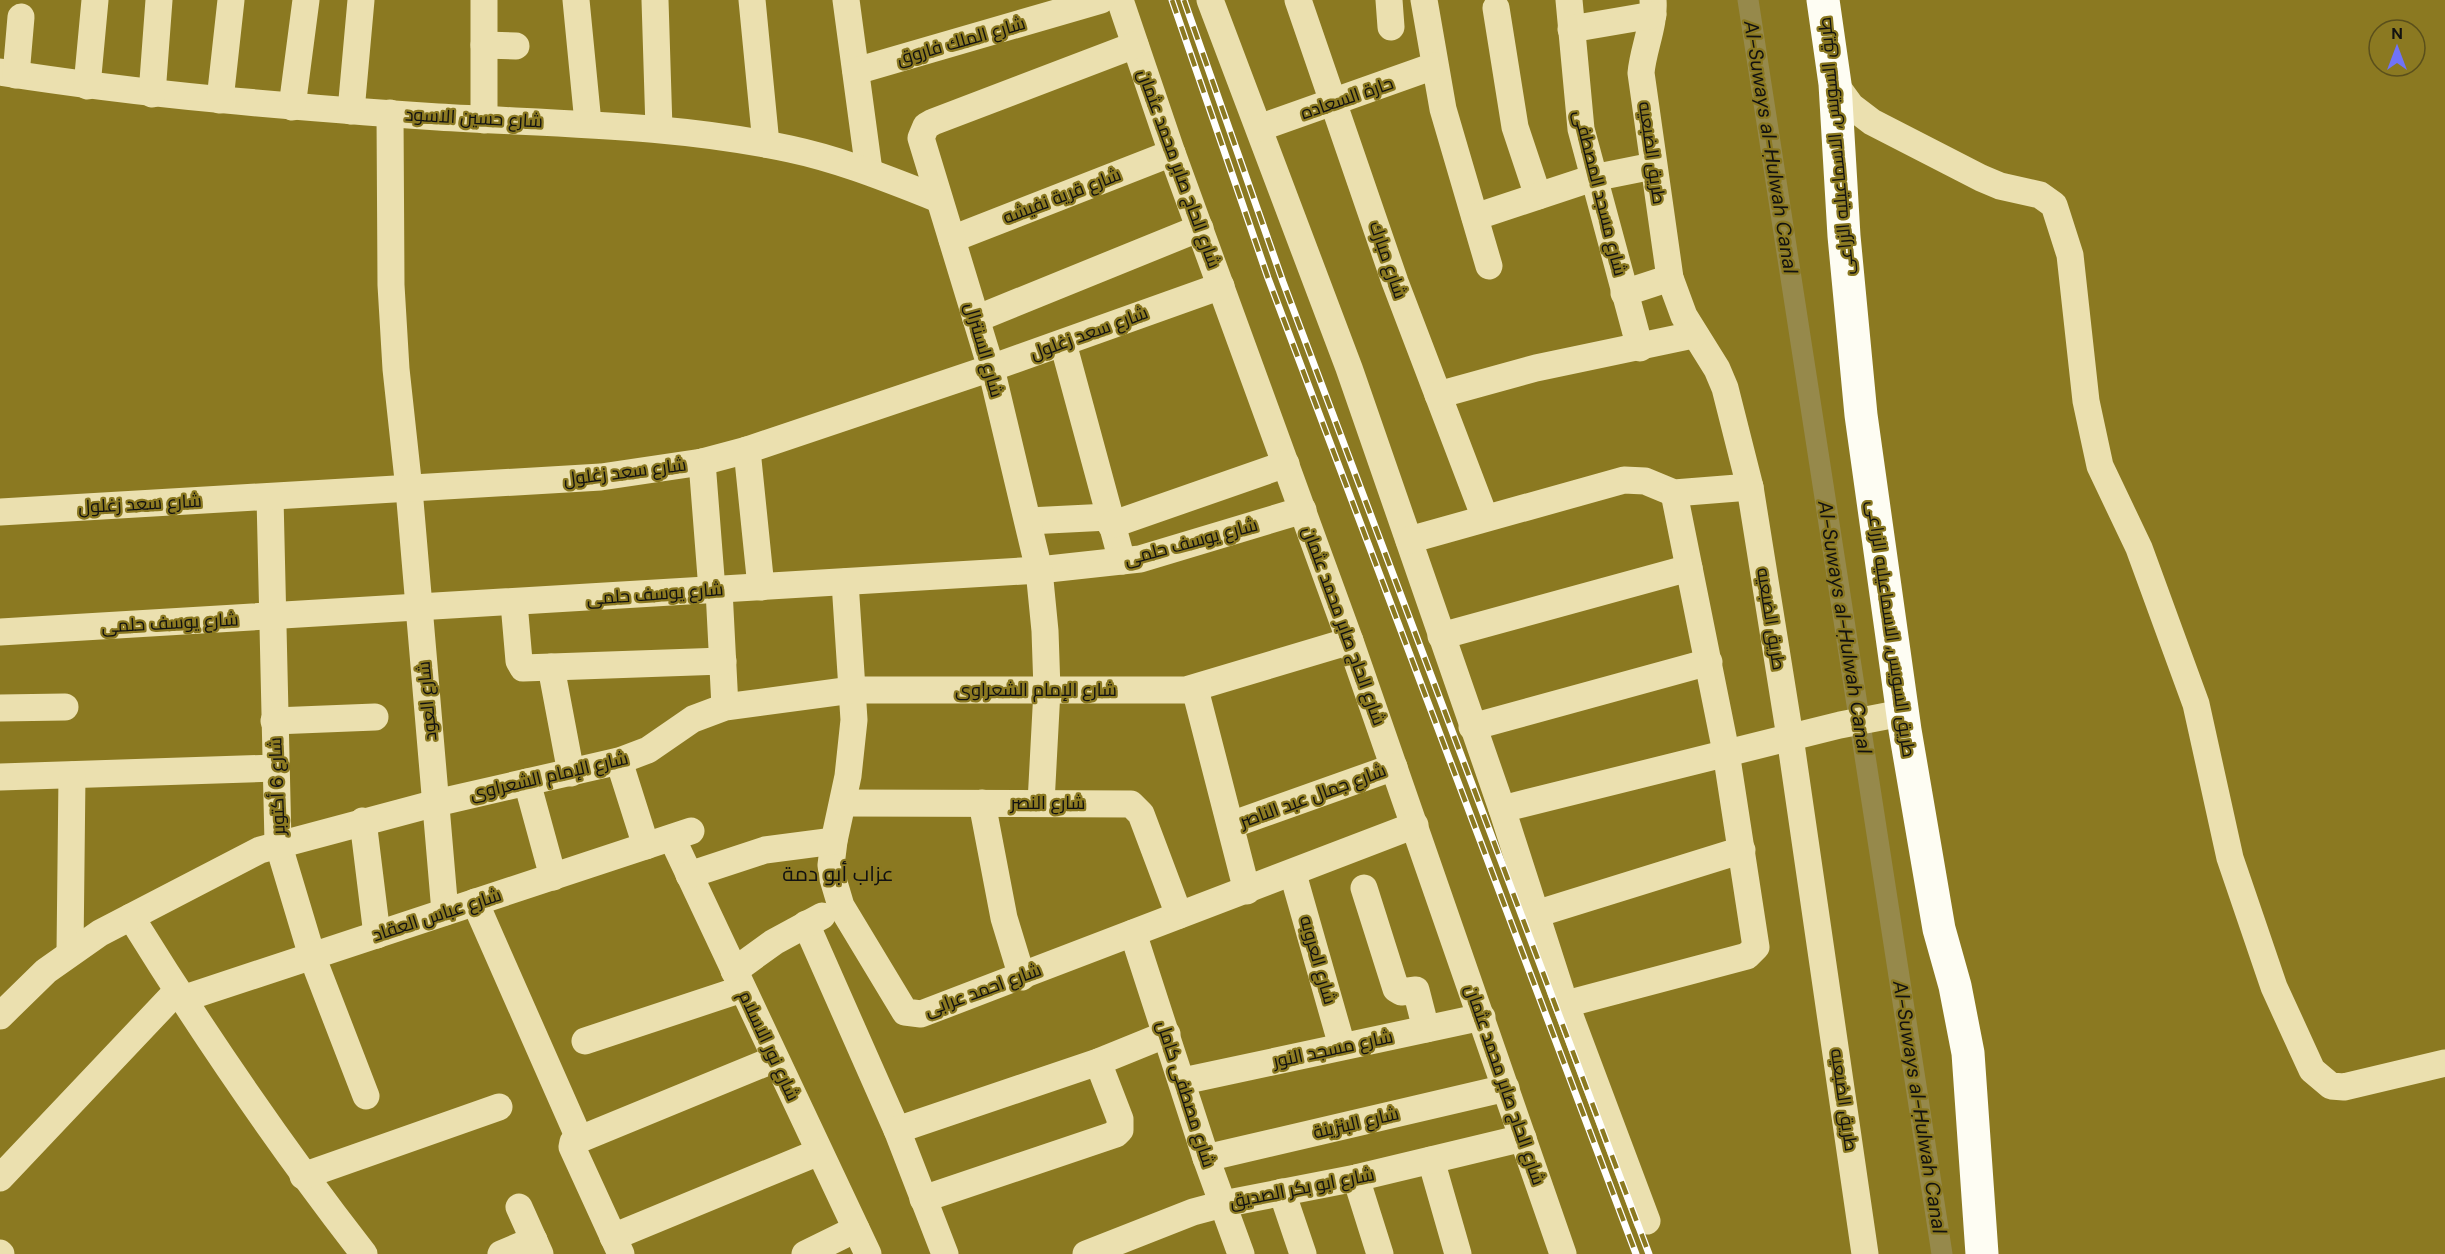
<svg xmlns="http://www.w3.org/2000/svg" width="2445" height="1254" viewBox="0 0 2445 1254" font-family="'DM Sans',Cairo,sans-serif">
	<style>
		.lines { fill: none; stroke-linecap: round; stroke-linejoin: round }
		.canal { stroke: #96894b; stroke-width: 21 }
		.minor { stroke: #ebe0af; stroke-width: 27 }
		.major { stroke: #fefdf3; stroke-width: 33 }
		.rail-casing { stroke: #fff; stroke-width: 7 }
		.rail { stroke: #8b7921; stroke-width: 4.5; stroke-dasharray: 14; stroke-linecap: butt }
		.labels { text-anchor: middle; stroke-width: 4.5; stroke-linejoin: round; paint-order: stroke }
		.street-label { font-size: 18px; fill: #111; stroke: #8b7921 }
		.water-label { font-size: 20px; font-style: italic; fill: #111; stroke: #8b7921 }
		.quarter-label { font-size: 21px; fill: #111; stroke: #8b7921 }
	</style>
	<rect width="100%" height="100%" fill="#8b7921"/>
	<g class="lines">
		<polyline class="canal" points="1748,0 1942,1254"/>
		<g class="minor">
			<polyline points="576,0 588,123"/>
			<polyline points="655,0 659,129"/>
			<polyline points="752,0 766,144"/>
			<polyline points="846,0 869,171"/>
			<polyline points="1120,0 1172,153 1350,641 1563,1254"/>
			<polyline points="1210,0 1349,368 1502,809 1561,992 1647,1221"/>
			<polyline points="1298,0 1395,282 1485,518"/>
			<polyline points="1389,0 1391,27"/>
			<polyline points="1424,0 1443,109 1489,266"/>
			<polyline points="1569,0 1581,129 1640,348"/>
			<path d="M 1653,0 C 1655,25 1643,49 1641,73 L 1670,278 L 1684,316 L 1717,369 L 1725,388 L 1750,487 L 1790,737 L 1865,1254"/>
			<polyline points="1496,8 1515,127 1538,196"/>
			<polyline points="1571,29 1653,15"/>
			<polyline points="484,45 516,46"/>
			<polyline points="856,71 1101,0"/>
			<path d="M 0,72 C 145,95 291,107 438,117 C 556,124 674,124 790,149 C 842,160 890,180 939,199"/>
			<polyline points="16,75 21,17"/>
			<polyline points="1835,84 1851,106 1872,122 1981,178 2000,186 2040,195 2054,205 2070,255 2086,401 2100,466 2139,548 2196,704 2230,858 2274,987 2312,1070 2331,1086 2344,1087 2445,1063"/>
			<polyline points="87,86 95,0"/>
			<polyline points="152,94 159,0"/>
			<polyline points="220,100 231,0"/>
			<polyline points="292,107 306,0"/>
			<polyline points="351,111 361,0"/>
			<polyline points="390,113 391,285 396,369 409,489 445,912"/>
			<polyline points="484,120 484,0"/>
			<polyline points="1259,128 1434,66"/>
			<polyline points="1475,217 1593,178 1653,166"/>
			<polyline points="952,239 1172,153"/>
			<polyline points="1624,293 1670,278"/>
			<polyline points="976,319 1200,228"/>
			<polyline points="1063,343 1122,561"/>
			<polyline points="1438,395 1536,368 1693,335"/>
			<polyline points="747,450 761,587"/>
			<polyline points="702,462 712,590"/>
			<polyline points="270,497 278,843 312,956 366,1096"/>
			<polyline points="0,512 601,477 702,462 747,450 991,368 1221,286"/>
			<polyline points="1028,521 1109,517"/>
			<polyline points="1111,525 1286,464"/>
			<polyline points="1409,540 1624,480 1645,481 1674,493 1750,487"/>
			<polyline points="845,582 854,720 848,776 834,841 831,865 833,879 841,906 905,1012 921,1014 1415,825"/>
			<polyline points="719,590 725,707"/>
			<polyline points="514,603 519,661 523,668 723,661"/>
			<polyline points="0,632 1039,570 1140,559 1303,510"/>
			<polyline points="1441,636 1689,568"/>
			<polyline points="551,667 571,773"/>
			<polyline points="1195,689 1247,891"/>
			<polyline points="0,708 65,707"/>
			<polyline points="274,721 375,717"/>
			<polyline points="1472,727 1709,662"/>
			<polyline points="619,761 646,846"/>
			<polyline points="0,777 275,768"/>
			<polyline points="527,782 553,877"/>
			<polyline points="843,803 1131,804 1141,814 1179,915"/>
			<polyline points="982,803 1004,918 1022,977"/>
			<polyline points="1041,803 1047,690 1045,631 1039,570 991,368 921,138 926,126 933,122 1135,45"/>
			<polyline points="1502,809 1840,725 1902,713"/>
			<polyline points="363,821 377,935"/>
			<polyline points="1231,825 1394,767"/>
			<polyline points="672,838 868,1254"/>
			<polyline points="1293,874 1342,1046"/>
			<polyline points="689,875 765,850 834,841"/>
			<polyline points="1364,888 1396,989 1401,992 1416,990 1426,1029"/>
			<polyline points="475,902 579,1138"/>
			<polyline points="1536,914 1742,850"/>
			<path d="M 131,917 C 203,1033 280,1146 364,1254"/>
			<polyline points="806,924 897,1130 945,1254"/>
			<polyline points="1133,933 1206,1158 1241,1254"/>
			<polyline points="70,952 72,775"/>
			<polyline points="734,971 774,942 822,916"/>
			<polyline points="182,999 691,831"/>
			<polyline points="1566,1004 1747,956 1756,947 1726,752 1674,493"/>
			<polyline points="0,1016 46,971 100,933 260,850 436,803 619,761 648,750 693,719 725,707 852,690 1186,690 1350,641"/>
			<polyline points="585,1041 742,989"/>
			<polyline points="1183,1081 1482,1017"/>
			<polyline points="897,1130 1098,1062 1167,1034"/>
			<polyline points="1206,1158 1506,1088"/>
			<polyline points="1431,1160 1458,1254"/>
			<polyline points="303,1176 499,1107"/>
			<polyline points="0,1178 177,991"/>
			<polyline points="1356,1178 1380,1254"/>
			<polyline points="1282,1192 1303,1254"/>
			<polyline points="923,1199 1116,1134 1120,1130 1120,1119 1098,1062"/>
			<polyline points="519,1207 540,1254"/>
			<polyline points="613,1237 819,1152"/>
			<polyline points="0,1253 1,1254"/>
			<polyline points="501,1254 534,1240"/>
			<polyline points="621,1254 572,1147 573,1142 775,1059"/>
			<polyline points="805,1254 856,1229"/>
			<polyline points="1086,1254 1193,1212 1223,1204 1356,1178 1523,1138"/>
		</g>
		<polyline class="major" points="1823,0 1835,84 1844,236 1861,415 1905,730 1939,929 1955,986 1968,1053 1982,1254"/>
		<defs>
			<g id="rail">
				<polyline points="1172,0 1268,278 1636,1254"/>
				<polyline points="1184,0 1283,282 1649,1254"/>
			</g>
		</defs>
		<use href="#rail" class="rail-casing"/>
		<use href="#rail" class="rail"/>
	</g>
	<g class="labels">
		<g class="street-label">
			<text transform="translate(961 41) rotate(-16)" y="6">شارع الملك فاروق</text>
			<text transform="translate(1347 98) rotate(-19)" y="6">حارة السعاده</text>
			<text transform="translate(474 118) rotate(3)" y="6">شارع حسين الاسود</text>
			<text transform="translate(1836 146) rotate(-95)" y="6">طريق السويس, الاسماعيليه الزراعى</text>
			<text transform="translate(1652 153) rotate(82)" y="6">طريق الضبعيه</text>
			<text transform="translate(1179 169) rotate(70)" y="6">شارع الحاج صابر محمد عثمان</text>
			<text transform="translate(1600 193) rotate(76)" y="6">شارع مسجد المصطفى</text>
			<text transform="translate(1062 196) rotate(-21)" y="6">شارع قرية نفيشه</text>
			<text transform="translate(1388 260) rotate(71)" y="6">شارع مبارك</text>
			<text transform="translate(1089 333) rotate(-20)" y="6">شارع سعد زغلول</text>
			<text transform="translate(984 350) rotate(74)" y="6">شارع السنترال</text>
			<text transform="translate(625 472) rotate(-7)" y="6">شارع سعد زغلول</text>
			<text transform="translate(140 504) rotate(-3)" y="6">شارع سعد زغلول</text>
			<text transform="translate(1191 542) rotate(-15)" y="6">شارع يوسف حلمى</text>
			<text transform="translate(655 594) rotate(-4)" y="6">شارع يوسف حلمى</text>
			<text transform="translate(1771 619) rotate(81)" y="6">طريق الضبعيه</text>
			<text transform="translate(170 623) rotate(-3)" y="6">شارع يوسف حلمى</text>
			<text transform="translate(1344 626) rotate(70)" y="6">شارع الحاج صابر محمد عثمان</text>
			<text transform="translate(1891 629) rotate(82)" y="6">طريق السويس, الاسماعيليه الزراعى</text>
			<text x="1036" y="696">شارع الإمام الشعراوى</text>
			<text transform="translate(427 701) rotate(-95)" y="6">شارع العود</text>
			<text transform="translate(549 776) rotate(-13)" y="6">شارع الإمام الشعراوى</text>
			<text transform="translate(277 786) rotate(-92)" y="6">شارع 6 أكتوبر</text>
			<text transform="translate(1313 796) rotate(-20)" y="6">شارع جمال عبد الناصر</text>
			<text x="1048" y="809">شارع النصر</text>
			<text transform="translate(437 915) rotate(-18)" y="6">شارع عباس العقاد</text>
			<text transform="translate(1318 960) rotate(74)" y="6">شارع العروبه</text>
			<text transform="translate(983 990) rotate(-20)" y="6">شارع احمد عرابى</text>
			<text transform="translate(769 1046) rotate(65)" y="6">شارع نور الاسلام</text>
			<text transform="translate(1333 1049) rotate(-12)" y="6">شارع مسجد النور</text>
			<text transform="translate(1505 1085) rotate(71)" y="6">شارع الحاج صابر محمد عثمان</text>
			<text transform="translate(1186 1094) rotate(72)" y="6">شارع مصطفى كامل</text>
			<text transform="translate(1844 1100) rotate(82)" y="6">طريق الضبعيه</text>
			<text transform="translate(1356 1123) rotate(-13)" y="6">شارع البنزينة</text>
			<text transform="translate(1302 1188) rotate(-11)" y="6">شارع ابو بكر الصديق</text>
		</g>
		<g class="water-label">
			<text transform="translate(1771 147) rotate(81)" y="7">Al-Suways al-Ḥulwah Canal</text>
			<text transform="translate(1845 627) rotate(81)" y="7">Al-Suways al-Ḥulwah Canal</text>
			<text transform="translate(1920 1107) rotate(81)" y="7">Al-Suways al-Ḥulwah Canal</text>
		</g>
		<g class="quarter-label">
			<text x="838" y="881">عزاب أبو دمة</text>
		</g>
	</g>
	<g transform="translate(2397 48)"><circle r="28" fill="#8b7921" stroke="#5a4f1b" stroke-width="1.5"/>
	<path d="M0-4.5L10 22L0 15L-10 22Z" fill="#7073f8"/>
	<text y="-9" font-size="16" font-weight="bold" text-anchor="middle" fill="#111111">N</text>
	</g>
</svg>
